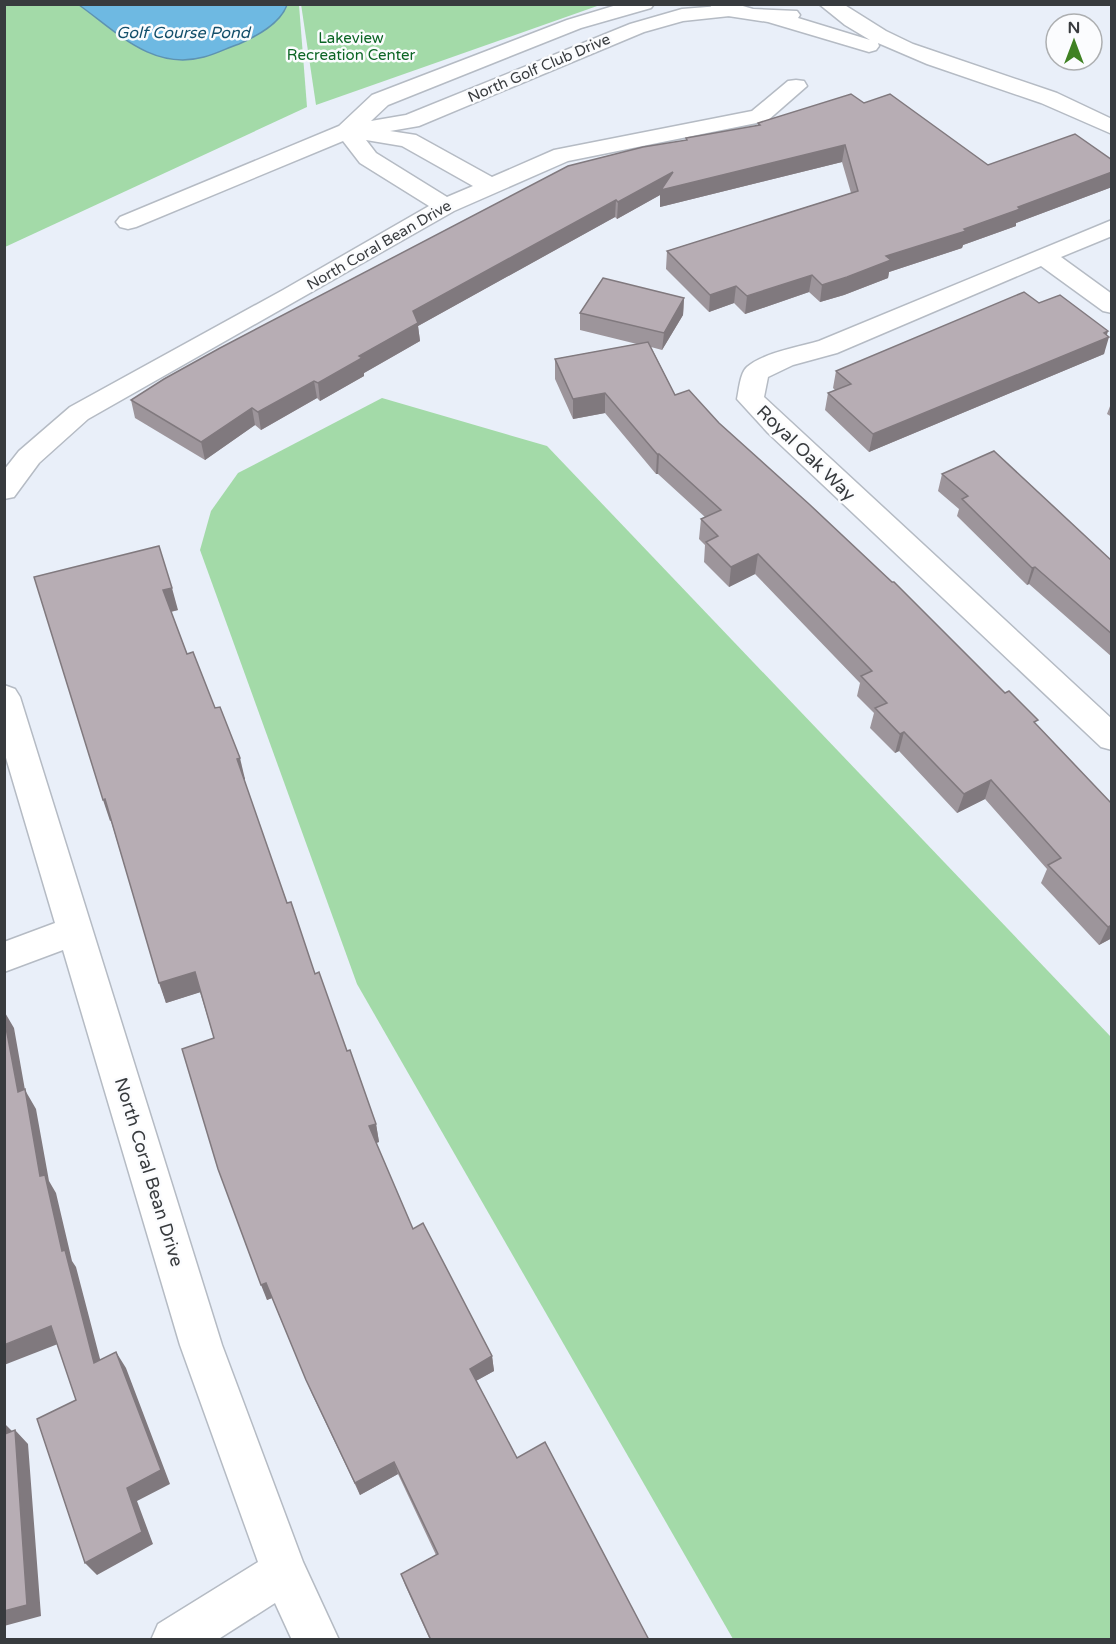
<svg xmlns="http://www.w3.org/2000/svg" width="1116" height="1644" viewBox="0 0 1116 1644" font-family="'Varela Round',sans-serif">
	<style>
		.green { fill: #a3daa8 }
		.water { fill: #6eb9e2; stroke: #5e93b1; stroke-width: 1.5 }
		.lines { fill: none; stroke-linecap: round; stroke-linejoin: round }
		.minor-casing { stroke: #b5bbc4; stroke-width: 3 }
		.tertiary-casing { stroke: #b5bbc4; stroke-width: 3 }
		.minor { fill: #fff; fill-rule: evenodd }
		.tertiary { fill: #fff; fill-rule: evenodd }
		.wall { fill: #9d959b }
		.shaded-wall { fill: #80797e }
		.building { fill: #b7adb4; stroke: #80797e; stroke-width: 1.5 }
		.labels { text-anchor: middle; stroke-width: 5; stroke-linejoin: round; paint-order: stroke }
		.far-park-label { font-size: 15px; fill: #0c6525; stroke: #fbfcfe }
		.far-street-label { font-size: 15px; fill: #383b3e; stroke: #fbfcfe }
		.far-water-label { font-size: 16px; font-style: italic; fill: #134f6b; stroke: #fbfcfe }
		.street-label { font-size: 18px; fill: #383b3e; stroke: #fbfcfe }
	</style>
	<rect width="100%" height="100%" fill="#e9eff9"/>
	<g class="green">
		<polygon points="301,4 600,4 600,5 316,105"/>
		<polygon points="5,5 299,5 307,107 5,247"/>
		<polygon points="382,398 547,446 1111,1037 1111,1639 733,1639 357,984 200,550 211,511 238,473"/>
	</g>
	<path class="water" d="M 79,5 L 287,5 C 280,24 257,36 239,44 C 227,48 216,54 204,57 C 152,71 117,32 79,5 Z"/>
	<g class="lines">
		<defs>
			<g id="minor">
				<path d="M 620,4 L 654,4 L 651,8 L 581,28 L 388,105 L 371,121 L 406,115 L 630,24 L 682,9 L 732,5 L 739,7 L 742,11 L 739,15 L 683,21 L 644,32 L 419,126 L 390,131 L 416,135 L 492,177 L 554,150 L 752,111 L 788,81 L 796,80 L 804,81 L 807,86 L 767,121 L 568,161 L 454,211 L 88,419 L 39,463 L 14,497 L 4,499 L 4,470 L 19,451 L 70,407 L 283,290 L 429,206 L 360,163 L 343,141 L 136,227 L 128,229 L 120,227 L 116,222 L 120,217 L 339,126 L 372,95 L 567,20 ZM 366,140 L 402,146 L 473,186 L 447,197 L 376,153 Z"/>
				<path d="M 1112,220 L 1112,236 L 1061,257 L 1112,294 L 1112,313 L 1103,311 L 1041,266 L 837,353 L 793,365 L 768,377 L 764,397 L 1112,719 L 1112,750 L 1101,747 L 768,433 L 737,399 C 739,390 740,373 747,367 C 763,353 798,347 819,341 Z"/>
				<polygon points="4,685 15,689 20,697 222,1345 303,1562 339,1640 292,1640 275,1603 217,1640 151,1640 158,1624 258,1562 180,1345 63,950 4,972 4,942 55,923 4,751"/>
			</g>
			<polygon id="tertiary" points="709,4 736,4 753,9 797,11 800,15 798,18 870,40 845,25 819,4 843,4 886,31 913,44 1057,93 1112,119 1112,134 1041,103 927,64 878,43 879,46 876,50 869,52 768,22 728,16 712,8"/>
		</defs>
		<use href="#minor" class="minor-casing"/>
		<use href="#tertiary" class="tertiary-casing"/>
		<use href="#minor" class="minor"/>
		<use href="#tertiary" class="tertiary"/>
	</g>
	<g class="wall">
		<polygon points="864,103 988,165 1112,160 1112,187 1016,223 1016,226 963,245 962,248 889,272 888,278 844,295 820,302 809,292 745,314 734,303 709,312 666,269 667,251 851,193 842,162 660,207 660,195 617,219 615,217 418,326 420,341 364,373 364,376 320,401 317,398 261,430 255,425 205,460 135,418 131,400 686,140 686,138 758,126 758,123"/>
		<polygon points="684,298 683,315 662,350 651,347 675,395 719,423 1036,724 1112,938 1099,945 1041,883 1047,869 985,799 957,813 899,751 895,753 870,728 874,713 857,696 860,683 755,574 729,587 704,562 705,545 699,539 701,519 705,517 658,474 656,474 605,413 573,419 555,379 555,359 637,344 580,330 580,313"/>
		<polygon points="1039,303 1107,335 1104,354 869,452 825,410 828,393 835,390 833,388 836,371"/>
		<polygon points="1112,401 1112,417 1107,414"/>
		<polygon points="942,474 1112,561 1112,657 1029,584 1027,585 957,516 959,509 938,491"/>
		<polygon points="34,577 178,610 171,612 187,654 215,708 245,779 244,780 287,903 315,974 347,1051 376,1124 379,1142 376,1143 413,1229 492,1356 494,1371 476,1381 517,1458 649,1640 430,1640 405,1585 401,1574 436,1555 398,1474 360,1495 312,1394 272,1298 267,1300 214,1038 200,992 166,1003 111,821"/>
	</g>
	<g class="shaded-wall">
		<polygon points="845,145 842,162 660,207 660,195 617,219 618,202 673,172"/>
		<polygon points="1112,172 1112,187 1016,223 1016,226 963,245 962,248 889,272 888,278 844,295 820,302 822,285 886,256 964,229 1018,207"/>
		<polygon points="616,200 615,217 418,326 420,341 364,373 364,376 320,401 318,383 413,311"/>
		<polygon points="812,275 809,292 745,314 747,296"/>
		<polygon points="736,286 734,303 709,312 710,295"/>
		<polygon points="684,298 683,315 662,350 664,333"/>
		<polygon points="1108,331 1106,338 1109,337 1104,354 869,452 873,434"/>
		<polygon points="314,381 317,398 261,430 258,412"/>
		<polygon points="605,393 605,413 573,419 573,399"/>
		<polygon points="252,408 255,425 205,460 201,442"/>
		<polygon points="657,454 659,454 658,474 656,474"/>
		<polygon points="758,554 755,574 729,587 731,567"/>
		<polygon points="1035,567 1029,584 1027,585 1032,568"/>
		<polygon points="172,588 178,610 169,612 163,590"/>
		<polygon points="904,732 899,751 895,753 900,734"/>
		<polygon points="240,758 245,779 242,780 237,759"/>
		<polygon points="991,780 985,799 957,813 964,794"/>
		<polygon points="105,799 112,820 110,821 103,800"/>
		<polygon points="1112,925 1112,938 1099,945 1108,927"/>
		<polygon points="195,972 201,992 166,1003 159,983"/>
		<polygon points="4,1011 14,1028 25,1090 36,1109 49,1181 56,1193 72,1261 76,1267 105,1378 94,1363 62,1251 40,1176 18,1092 4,1017"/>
		<polygon points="376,1124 379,1142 373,1144 369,1126"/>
		<polygon points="266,1283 272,1298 267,1300 261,1285"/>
		<polygon points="51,1326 63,1342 4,1365 4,1345"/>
		<polygon points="116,1352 126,1368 170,1484 137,1501 153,1544 97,1575 85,1563 127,1488"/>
		<polygon points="492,1356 494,1371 472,1383 470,1369"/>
		<polygon points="4,1423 15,1434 15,1430 28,1444 41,1616 4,1626"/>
		<polygon points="394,1462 398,1474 360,1495 355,1483"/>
	</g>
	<g class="building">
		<polygon points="851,94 864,103 890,94 988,165 1075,134 1112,160 1112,172 1018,207 1020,209 964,229 966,231 886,256 891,260 847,277 822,285 812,275 747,296 736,286 710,295 667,251 858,191 845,145 661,190 673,172 618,202 616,200 413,311 418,323 359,356 362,358 318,383 314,381 258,412 252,408 201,442 131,400 164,379 220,348 568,166 643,147 687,140 686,138 760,125 758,123"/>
		<polygon points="603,278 684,298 664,333 580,313"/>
		<polygon points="1024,292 1039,303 1060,295 1108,331 1104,333 1109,337 873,434 828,393 851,384 836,371"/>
		<polygon points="648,342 675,395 689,390 719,423 809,504 892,582 894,582 1005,693 1009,691 1038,720 1034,722 1112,804 1112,925 1108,927 1048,865 1061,858 991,780 964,794 904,732 900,734 875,708 887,703 861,676 872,671 758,554 731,567 706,542 718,536 701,519 721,510 659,454 657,454 605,393 573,399 555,359"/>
		<polygon points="994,451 1112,561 1112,634 1035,567 1032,568 962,499 968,496 942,474"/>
		<polygon points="159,546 172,588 163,590 187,654 193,652 215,708 220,707 240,758 237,759 287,903 291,902 315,974 319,972 347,1051 350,1050 376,1124 369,1126 413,1229 423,1223 492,1356 470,1369 517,1458 545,1442 649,1640 431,1640 401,1574 438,1554 394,1462 355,1483 306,1380 266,1283 261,1285 218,1169 182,1049 214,1038 195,972 159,983 105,799 103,800 34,577"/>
		<polygon points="4,1017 18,1092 25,1089 40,1176 45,1175 62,1251 65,1250 94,1363 116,1352 161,1470 127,1488 142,1532 85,1563 37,1419 76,1400 51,1326 4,1345"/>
		<polygon points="4,1423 5,1434 15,1430 27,1605 4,1611"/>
	</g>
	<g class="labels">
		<g class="far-park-label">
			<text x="351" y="43">Lakeview<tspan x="351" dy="17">Recreation Center</tspan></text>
		</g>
		<g class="far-street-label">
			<text transform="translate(539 68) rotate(-23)" y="5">North Golf Club Drive</text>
			<text transform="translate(379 245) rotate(-30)" y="5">North Coral Bean Drive</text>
		</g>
		<g class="far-water-label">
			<text x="183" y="38">Golf Course Pond</text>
		</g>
		<g class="street-label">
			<text transform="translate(806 453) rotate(44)" y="6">Royal Oak Way</text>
			<text transform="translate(149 1172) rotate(73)" y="6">North Coral Bean Drive</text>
		</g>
	</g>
	<rect width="1116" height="1644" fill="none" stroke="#383b3e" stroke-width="12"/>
	<g transform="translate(1074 42)"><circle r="28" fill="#fbfcfe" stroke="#adafb1" stroke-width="1.5"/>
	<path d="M0-4.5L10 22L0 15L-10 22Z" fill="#3f8123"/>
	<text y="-9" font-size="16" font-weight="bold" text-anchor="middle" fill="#383b3e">N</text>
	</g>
</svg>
